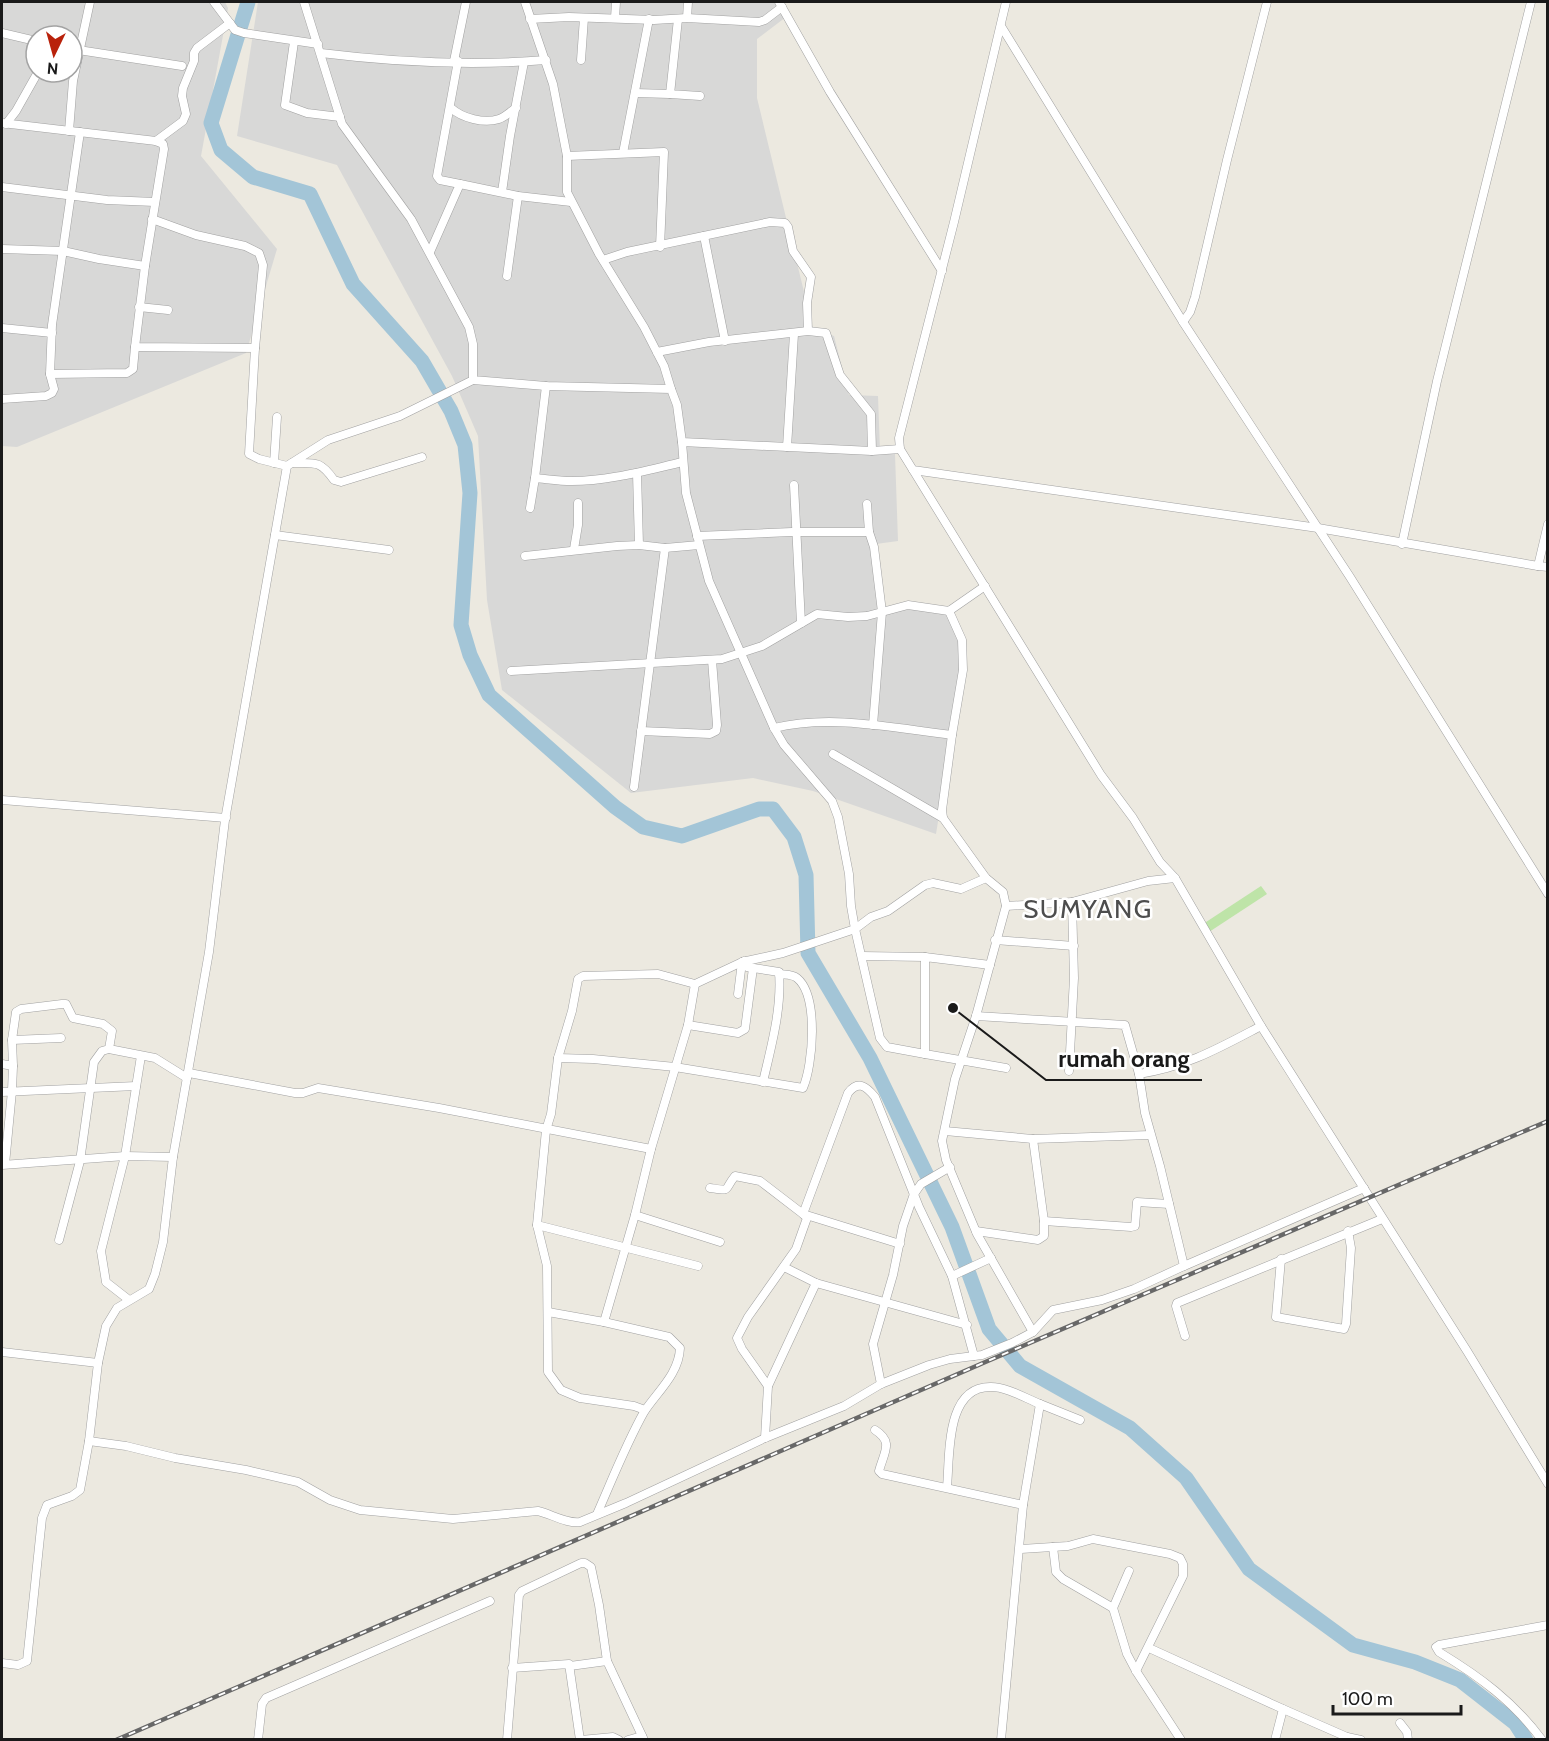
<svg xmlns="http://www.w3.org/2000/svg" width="1549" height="1741" viewBox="0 0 1549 1741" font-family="Cabin,sans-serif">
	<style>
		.residential { fill: #d8d8d7; fill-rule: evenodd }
		.grass { fill: #bee4a8 }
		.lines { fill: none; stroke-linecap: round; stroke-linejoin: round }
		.river { stroke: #a3c5d7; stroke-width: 15 }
		.street-casing { stroke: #a1a1a1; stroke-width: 9 }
		.street { stroke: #fff; stroke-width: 8 }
		.rail-casing { stroke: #686868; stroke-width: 4.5 }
		.rail { stroke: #fff; stroke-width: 2; stroke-dasharray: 7; stroke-linecap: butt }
		.labels { text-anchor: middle; stroke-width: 5; stroke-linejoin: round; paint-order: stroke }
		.quarter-label { font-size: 26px; letter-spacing: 1.5px; fill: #4d4d4d; stroke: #fff }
		.leader { fill: none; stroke: #1a1a1a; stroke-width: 2 }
		.callout-dot { fill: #1a1a1a; stroke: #fff; stroke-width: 2 }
		.callout-label { font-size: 24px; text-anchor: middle; font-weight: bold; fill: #1a1a1a; stroke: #fff; stroke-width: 5; stroke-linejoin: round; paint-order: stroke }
	</style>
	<rect width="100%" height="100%" fill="#ece9e0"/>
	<g class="residential">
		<path d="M 2,2 L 225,2 L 228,8 L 201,156 L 277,249 L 246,353 L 17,447 L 2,446 ZM 36,36 L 72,36 L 72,72 L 36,72 Z"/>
		<polygon points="258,2 777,2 786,17 757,39 757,98 813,329 834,336 849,395 878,396 880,451 895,454 898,541 876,544 881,612 912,607 951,614 964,660 936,834 813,791 753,778 631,793 502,690 487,600 478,436 452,376 337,165 237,136"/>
	</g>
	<polygon class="grass" points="1261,886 1267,894 1209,932 1203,924"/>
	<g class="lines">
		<polyline class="river" points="248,2 211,123 221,150 253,177 310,194 353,284 422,361 451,411 465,445 470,493 461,625 470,655 489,695 615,807 643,827 682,836 759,809 773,809 794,837 806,875 808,953 870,1058 952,1227 989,1329 1020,1366 1130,1428 1186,1478 1249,1569 1353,1645 1415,1662 1460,1680 1515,1723 1526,1740"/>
		<defs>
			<g id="street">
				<polyline points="214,2 235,30 244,33 318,44"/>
				<polyline points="304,2 342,124 411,219 469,327 473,344 473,380 546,386 671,389 677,405 682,442 872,451 900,449"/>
				<polyline points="525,2 553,84 567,156 567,192 599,254 644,327 664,366 671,389"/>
				<polyline points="779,2 830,92 942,271"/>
				<polyline points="1006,2 954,222 899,438 900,449 913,470 1318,528 1538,566"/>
				<polyline points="615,18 616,2"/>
				<polyline points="687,18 688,2"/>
				<polyline points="530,19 569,17 654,20 687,18 759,22 765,20 782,7"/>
				<polyline points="678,19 670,94 700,96"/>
				<polyline points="1001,26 1183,322 1350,577 1548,894"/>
				<polyline points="2,33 36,41"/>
				<polyline points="294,42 285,105 307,113 340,117"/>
				<polyline points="72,49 182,66"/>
				<path d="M 321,53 C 393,62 473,66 546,60"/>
				<polyline points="581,60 584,18"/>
				<polyline points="454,61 466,2"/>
				<polyline points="635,93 670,94"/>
				<path d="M 451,108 C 462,118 484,124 499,119 C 505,117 511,111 516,108"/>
				<polyline points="2,123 156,141 163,144 164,149 145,266 135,347 255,348 249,454 259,459 287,466"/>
				<polyline points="6,124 16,111 38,72"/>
				<polyline points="69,131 73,81 90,2"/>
				<polyline points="156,141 183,121 186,114 182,96 183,88 194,61 194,53 197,48 230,23"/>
				<polyline points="623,153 649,19"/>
				<polyline points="567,156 664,152 660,247"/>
				<polyline points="460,184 518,196 571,202"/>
				<polyline points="2,187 107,200 155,202"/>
				<polyline points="502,192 510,136 524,62"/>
				<polyline points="152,219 196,235 245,246 259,253 263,265 255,348"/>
				<polyline points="704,236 725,341"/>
				<polyline points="2,249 63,251 99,259 145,266"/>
				<polyline points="430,252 460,184 440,180 437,176 458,61"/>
				<polyline points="603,260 627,252 770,222 785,223 788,227 793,251 811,277 807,303 808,331"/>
				<polyline points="507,276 518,196"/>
				<polyline points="139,307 168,310"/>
				<polyline points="1183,322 1190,312 1195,297 1227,160 1267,2"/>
				<polyline points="2,328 52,333"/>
				<polyline points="657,352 709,342 808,331 826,333 840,375 871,414 872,451"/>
				<polyline points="50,374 127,373 133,369 135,347"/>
				<path d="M 546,386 L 535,478 C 547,479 559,481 572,481 C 609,481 647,470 683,462"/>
				<polyline points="2,399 46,396 52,393 54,389 50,374 52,325 80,132"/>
				<polyline points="787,447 794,334"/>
				<polyline points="274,463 277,417"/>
				<path d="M 292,463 C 315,463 320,460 334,480 L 341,482 L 422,457"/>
				<polyline points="913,470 1101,775 1133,818 1160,862 1175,878 1261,1026 1467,1351 1548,1484"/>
				<polyline points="637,473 639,545"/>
				<polyline points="794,485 801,623"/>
				<polyline points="867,504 869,532 874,547 882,612 873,725"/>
				<polyline points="530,508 535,478"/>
				<polyline points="1548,524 1538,566 1548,567"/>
				<polyline points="275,535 389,550"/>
				<polyline points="697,536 792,532 869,532"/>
				<polyline points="1402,544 1437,381 1531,2"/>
				<polyline points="574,549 578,525 578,503"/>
				<polyline points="525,556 617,546 639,545 665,548 699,545"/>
				<polyline points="949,611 962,640 963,670 952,735 942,810 943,818 986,878 1003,892 1006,906 976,1016 955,1079 942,1141 946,1160 977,1234 1033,1332"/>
				<polyline points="511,671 722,659 762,646 817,614 848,617 867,616 908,605 949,611 985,586"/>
				<path d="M 774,728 C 832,714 893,728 952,735"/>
				<polyline points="641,731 710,734 716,731 717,725 712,660"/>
				<polyline points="833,754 943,818"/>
				<polyline points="634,787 665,548"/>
				<polyline points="2,800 226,818"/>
				<polyline points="1072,902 1148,881 1175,878"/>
				<polyline points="1006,906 1072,902 1074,978 1069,1071"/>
				<polyline points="995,940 1074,946"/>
				<polyline points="862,956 925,957"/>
				<path d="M 744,961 L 747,967 L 779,972 C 782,1009 771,1047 763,1082"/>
				<polyline points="990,965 925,957 925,1054 1006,1068"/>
				<polyline points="738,994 742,962"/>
				<polyline points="688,1025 738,1033 745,1029 753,968"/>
				<polyline points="12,1040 61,1038"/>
				<polyline points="925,1054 887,1047 880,1038 855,929 871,917 888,911 925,885 933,883 961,889 986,878"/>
				<path d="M 558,1058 L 593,1059 L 675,1067 L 803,1088 C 813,1065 819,996 797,978 C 792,974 786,975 779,974"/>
				<polyline points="2,1064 13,1066 12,1040 16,1012 21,1009 62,1004 66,1004 73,1018 103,1024 112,1031 109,1049 155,1058 187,1078"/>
				<polyline points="189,1073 295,1093 303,1093 318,1088 439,1108 651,1149"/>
				<path d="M 1139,1074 C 1186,1067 1219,1048 1261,1026"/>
				<polyline points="2,1092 136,1086"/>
				<polyline points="945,1131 1033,1139 1150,1135"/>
				<polyline points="5,1164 12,1091 13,1066"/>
				<polyline points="2,1165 125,1156 173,1157"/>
				<path d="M 710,1188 C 732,1191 723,1191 735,1176 L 760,1181 L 803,1214 L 900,1244"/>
				<polyline points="635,1215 720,1242"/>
				<polyline points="1044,1221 1131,1227 1135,1226 1137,1202 1169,1204"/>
				<polyline points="537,1225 698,1266"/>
				<polyline points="976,1231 1038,1240 1044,1236 1044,1221 1033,1139"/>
				<polyline points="59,1240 80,1161 94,1062 102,1051 109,1049"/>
				<polyline points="1281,1259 1276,1317 1344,1329 1346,1324 1351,1248 1348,1231"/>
				<polyline points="1184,1266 1364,1188"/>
				<polyline points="784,1267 816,1283 967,1325"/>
				<polyline points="952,1276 991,1258"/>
				<polyline points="129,1300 106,1282 101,1251 125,1156 141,1056"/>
				<polyline points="548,1312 604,1322 635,1215 651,1149 688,1025 695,984"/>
				<polyline points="1185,1336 1176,1306 1177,1303 1382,1219"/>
				<polyline points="2,1352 98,1363"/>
				<polyline points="881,1384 873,1344 893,1275 903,1226 914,1194 921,1184 950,1167"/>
				<polyline points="768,1386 816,1283"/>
				<polyline points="645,1410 634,1406 580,1398 561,1390 548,1372 547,1266 537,1225 546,1130 551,1114 558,1058 572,1011 578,979 583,976 658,974 695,984 742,962 783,953 855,929 851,906 849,874 838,817 832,801 784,745 774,728 709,581 686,493 682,442"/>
				<path d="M 875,1430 C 894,1442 884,1452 879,1471 L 882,1474 L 1023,1505"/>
				<path d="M 765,1438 L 768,1386 L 742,1349 L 737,1338 L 748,1317 L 796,1249 L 807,1218 L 803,1214 L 848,1093 C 858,1080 866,1086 875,1097 L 919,1207 L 952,1276 L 974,1356"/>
				<path d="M 89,1441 L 126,1446 L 175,1458 L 246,1470 L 298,1482 L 330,1500 L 360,1510 L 453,1519 L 538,1511 C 551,1514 567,1524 580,1522 L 626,1503 L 765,1438 L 844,1406 L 881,1384 L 929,1365 L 950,1359 L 982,1355 L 1012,1343 L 1033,1332 L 1053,1310 L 1102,1300 L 1134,1289 L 1184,1266 L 1160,1166 L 1145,1113 L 1139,1074 L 1125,1025 L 976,1016"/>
				<path d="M 947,1487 C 950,1456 945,1386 991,1387 C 1007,1387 1025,1398 1040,1404"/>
				<path d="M 597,1514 C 612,1480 626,1444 644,1412 C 657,1392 679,1374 680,1348 L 669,1337 L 604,1322"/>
				<polyline points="1053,1547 1056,1572 1063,1579 1113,1608 1127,1654 1136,1671 1181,1740"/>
				<polyline points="1021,1549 1068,1546 1093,1539 1170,1554 1180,1558 1183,1564 1183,1576 1136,1671"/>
				<polyline points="1113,1608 1129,1571"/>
				<polyline points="1149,1648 1283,1709 1275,1740"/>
				<polyline points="2,1663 18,1665 27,1661 42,1518 47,1505 72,1496 80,1490 89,1441 98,1363 106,1326 117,1308 149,1289 155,1274 163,1242 173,1157 209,952 225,820 287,466 328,440 400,416 473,380"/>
				<polyline points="570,1666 607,1661"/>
				<polyline points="512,1668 569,1664 580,1740"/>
				<polyline points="1283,1709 1347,1737"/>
				<polyline points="1400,1723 1407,1732 1408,1740"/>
				<polyline points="258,1740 262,1704 266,1698 490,1601"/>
				<polyline points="507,1740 519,1595 522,1591 581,1563 585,1563 591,1567 599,1605 607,1661 644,1740"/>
				<polyline points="581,1740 613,1737 619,1740"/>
				<polyline points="628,1740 642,1736"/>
				<polyline points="1001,1740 1023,1505 1040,1404 1080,1420"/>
				<polyline points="1346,1740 1347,1737 1361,1740"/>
				<path d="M 1542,1740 C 1513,1701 1480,1677 1439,1652 L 1436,1647 L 1439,1645 L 1548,1625"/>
			</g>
		</defs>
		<use href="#street" class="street-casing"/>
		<use href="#street" class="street"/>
		<defs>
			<polyline id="rail" points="116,1740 990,1360 1548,1121"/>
		</defs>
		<use href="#rail" class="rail-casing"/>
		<use href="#rail" class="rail"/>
	</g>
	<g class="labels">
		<g class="quarter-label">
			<text x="1088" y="918">SUMYANG</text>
		</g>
	</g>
	<path class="leader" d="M953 1008L1046 1080H1202"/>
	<circle class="callout-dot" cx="953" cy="1008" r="6"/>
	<g class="callout-label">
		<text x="1124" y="1067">rumah orang</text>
	</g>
	<rect width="1549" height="1741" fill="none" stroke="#1a1a1a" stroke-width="6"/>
	<g transform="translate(54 54) rotate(185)"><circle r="28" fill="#ffffff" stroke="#a3a3a3" stroke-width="1.5"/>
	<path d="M0-4.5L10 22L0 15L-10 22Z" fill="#b9220b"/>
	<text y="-9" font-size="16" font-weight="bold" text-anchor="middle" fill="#1a1a1a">N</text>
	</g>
	<path d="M1333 1705v9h128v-9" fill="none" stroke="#1a1a1a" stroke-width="3"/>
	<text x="1342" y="1705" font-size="18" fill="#1a1a1a" stroke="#ffffff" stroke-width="4.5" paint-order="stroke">100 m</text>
</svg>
